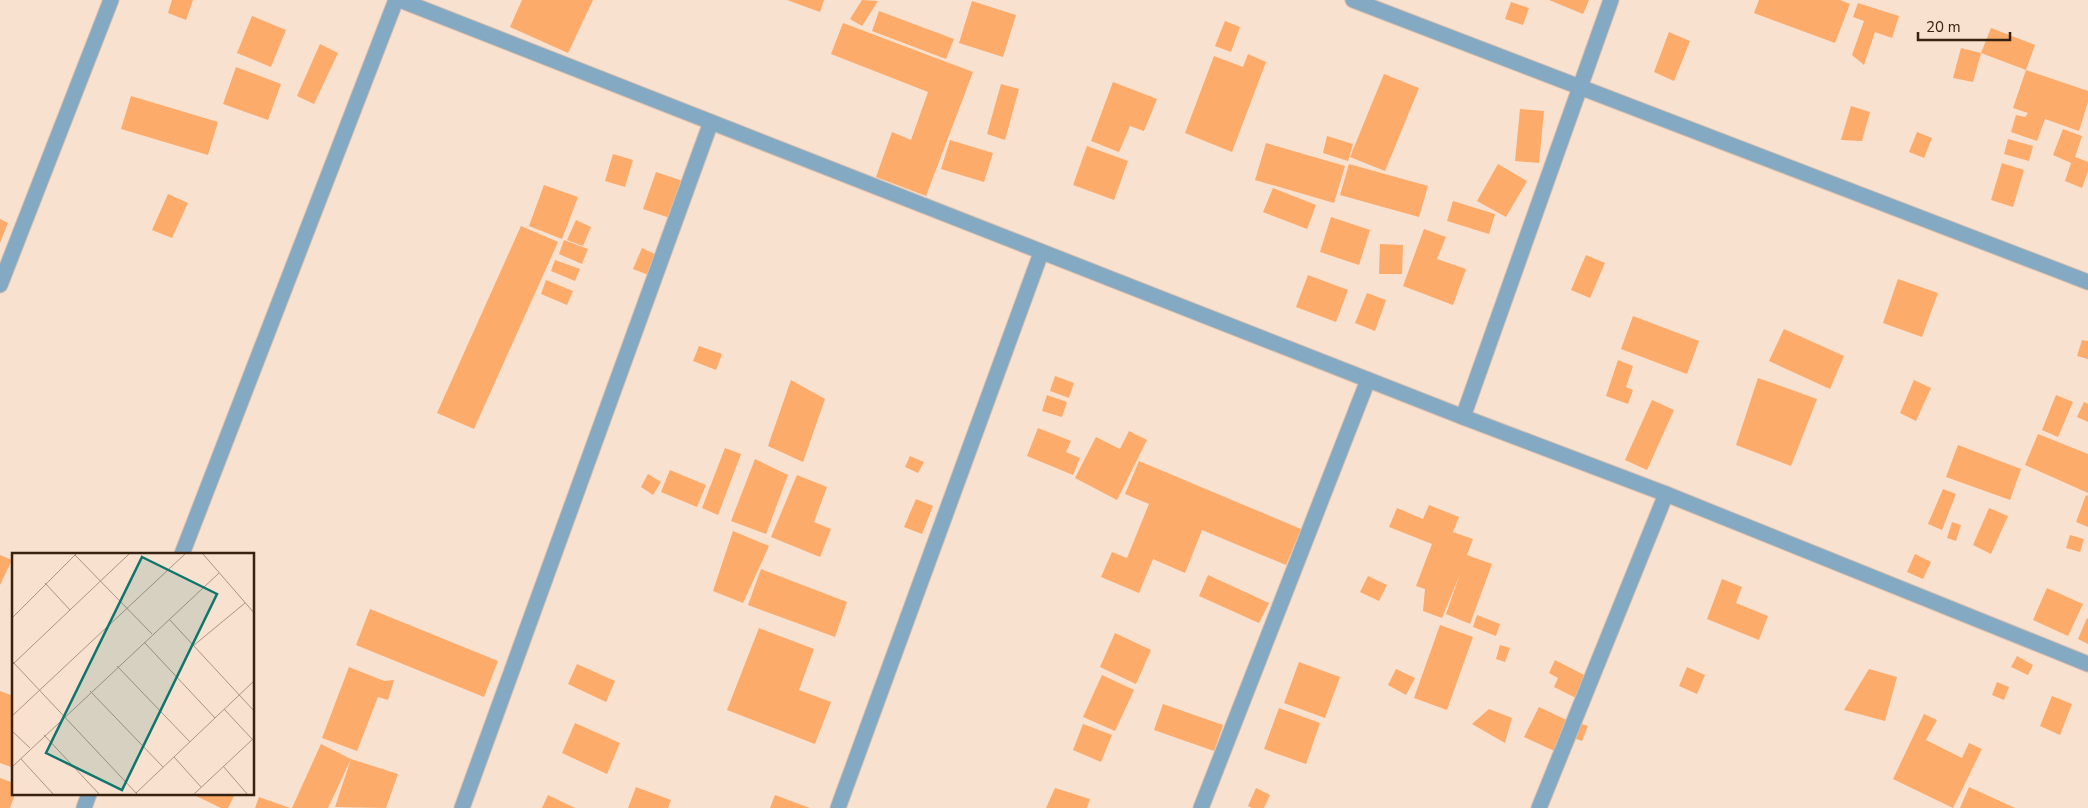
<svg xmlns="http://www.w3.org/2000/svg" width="2088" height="808" viewBox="0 0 2088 808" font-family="'Nunito Sans',sans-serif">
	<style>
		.building { fill: #fcab6a }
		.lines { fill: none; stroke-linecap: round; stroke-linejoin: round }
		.street-casing { stroke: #d6bead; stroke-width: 17 }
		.street { stroke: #83a9c3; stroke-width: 15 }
		.inset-road { fill: none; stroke: #ab9483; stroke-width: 1 }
		.view { fill: #0f766e; fill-opacity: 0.15; stroke: #0f766e; stroke-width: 2.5 }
		.inset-edge { fill: none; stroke: #372110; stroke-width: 2.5 }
	</style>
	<rect width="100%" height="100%" fill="#f9e1d0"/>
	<g class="building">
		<polygon points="172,0 193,0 186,20 168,13"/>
		<polygon points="522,0 593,0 568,53 510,27"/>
		<polygon points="787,0 824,0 820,12"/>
		<polygon points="862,0 878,1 862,26 850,19"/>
		<polygon points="1549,0 1589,0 1583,14"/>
		<polygon points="1759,0 1840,0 1850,4 1835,43 1754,13"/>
		<polygon points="972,1 1016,15 1003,57 959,43"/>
		<polygon points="1511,2 1529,8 1523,25 1505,19"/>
		<polygon points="1858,3 1899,16 1892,38 1875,32 1864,65 1852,55 1864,21 1853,17"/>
		<polygon points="879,11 954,39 946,59 872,31"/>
		<polygon points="252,16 286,30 271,67 237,53"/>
		<polygon points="1225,21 1240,27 1231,52 1215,46"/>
		<polygon points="843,23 973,72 926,196 876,177 892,132 911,140 928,92 831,54"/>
		<polygon points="1991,28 2035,45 2026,70 2088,91 2088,102 2079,131 2045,119 2037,141 2011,132 2016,115 2025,117 2028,113 2013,108 2026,70 1981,53"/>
		<polygon points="1669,32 1690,41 1674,81 1654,72"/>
		<polygon points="320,44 338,53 314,104 297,96"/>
		<polygon points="1961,48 1981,53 1973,82 1953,78"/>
		<polygon points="1248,54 1266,62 1232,152 1185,133 1214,56 1243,67"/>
		<polygon points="236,67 281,84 268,120 223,104"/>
		<polygon points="1384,74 1419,88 1385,171 1350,157"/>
		<polygon points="1113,82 1157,99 1144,131 1130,126 1119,152 1091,141"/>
		<polygon points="1001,84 1019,89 1005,140 987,134"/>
		<polygon points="131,96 218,122 208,155 121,129"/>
		<polygon points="1851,106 1870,112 1862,141 1841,140"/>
		<polygon points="1520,109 1544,111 1539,163 1515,161"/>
		<polygon points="2063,129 2082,136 2075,157 2088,162 2088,171 2082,188 2065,181 2071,163 2053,155"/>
		<polygon points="1917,132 1932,138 1924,158 1909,152"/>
		<polygon points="1327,136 1353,144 1348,161 1323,153"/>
		<polygon points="2008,139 2033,146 2029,161 2004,154"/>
		<polygon points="950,140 993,153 984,182 941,169"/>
		<polygon points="1266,143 1345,166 1334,203 1255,180"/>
		<polygon points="1087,146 1128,161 1114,200 1073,185"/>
		<polygon points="613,154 633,160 625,187 605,181"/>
		<polygon points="2002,163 2024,170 2013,207 1991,200"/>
		<polygon points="1349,164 1428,186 1419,217 1340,195"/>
		<polygon points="1498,164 1527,181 1506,217 1477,201"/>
		<polygon points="656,172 686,182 673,219 643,209"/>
		<polygon points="544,185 578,197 562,239 529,226"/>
		<polygon points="1273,188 1316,205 1307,229 1263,212"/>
		<polygon points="168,194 188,203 172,238 152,230"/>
		<polygon points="1453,201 1495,214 1489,234 1447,221"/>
		<polygon points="1331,217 1370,230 1359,265 1320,252"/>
		<polygon points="0,219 8,223 0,243"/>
		<polygon points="576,220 591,227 583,246 567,240"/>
		<polygon points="521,226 558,242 474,429 437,413"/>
		<polygon points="1424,229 1446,237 1437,259 1466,269 1453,305 1403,286"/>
		<polygon points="564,240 588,249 582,264 559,254"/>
		<polygon points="1380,244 1403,245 1402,274 1379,274"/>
		<polygon points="642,248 659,256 651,276 633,269"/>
		<polygon points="1586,255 1605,263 1590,298 1571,290"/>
		<polygon points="555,260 580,269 575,281 551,271"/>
		<polygon points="1308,275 1348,290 1336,322 1296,307"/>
		<polygon points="1898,279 1938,293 1922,337 1883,323"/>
		<polygon points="546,280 573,291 567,305 541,294"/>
		<polygon points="1367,293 1386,300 1375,331 1355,323"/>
		<polygon points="1633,316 1699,341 1687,374 1621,349"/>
		<polygon points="1784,329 1844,356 1830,389 1769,361"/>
		<polygon points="2082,340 2088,341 2088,359 2077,356"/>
		<polygon points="699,346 722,354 716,370 693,361"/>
		<polygon points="1618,360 1633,366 1626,387 1633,390 1628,404 1606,396"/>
		<polygon points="1055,376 1074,383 1069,398 1050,391"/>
		<polygon points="1758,378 1817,399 1791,466 1736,445"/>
		<polygon points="791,380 825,399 803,462 768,446"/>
		<polygon points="1914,380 1931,388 1916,421 1900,413"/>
		<polygon points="1047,395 1067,402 1062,417 1042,411"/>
		<polygon points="2056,395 2073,402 2058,437 2042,430"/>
		<polygon points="1652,400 1674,410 1647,470 1625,460"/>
		<polygon points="2084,402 2088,404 2088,422 2077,417"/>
		<polygon points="1038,428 1071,441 1066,452 1080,458 1073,475 1027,456"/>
		<polygon points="1129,431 1147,440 1117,500 1075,478 1096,437 1120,449"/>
		<polygon points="2038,434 2088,454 2088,493 2025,465"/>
		<polygon points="1958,445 2021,469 2010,500 1946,477"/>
		<polygon points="725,448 741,454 718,515 702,508"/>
		<polygon points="910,456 924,462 918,473 905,467"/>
		<polygon points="755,459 788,475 766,534 731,521"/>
		<polygon points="1139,461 1301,529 1286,565 1202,530 1185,573 1153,559 1139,593 1101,577 1112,552 1127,558 1149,504 1125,494"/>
		<polygon points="670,470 706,485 697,507 661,492"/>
		<polygon points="648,474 661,482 653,495 641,487"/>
		<polygon points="797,475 827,487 814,522 831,529 820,557 771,537"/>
		<polygon points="1943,489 1956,494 1942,530 1928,524"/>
		<polygon points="2086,495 2088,496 2088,527 2076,522"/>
		<polygon points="916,499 933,506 922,534 904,527"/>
		<polygon points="1429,505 1459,517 1453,532 1473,539 1467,555 1492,564 1470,624 1446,614 1460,574 1442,618 1423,611 1425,589 1416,586 1432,544 1389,527 1397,508 1423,519"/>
		<polygon points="1989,508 2008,516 1991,554 1973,545"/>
		<polygon points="1952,522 1961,525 1956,541 1947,538"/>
		<polygon points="733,531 769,546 743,603 713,591"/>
		<polygon points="2070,535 2084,539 2080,552 2066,548"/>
		<polygon points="1915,554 1931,562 1923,579 1907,572"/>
		<polygon points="0,555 12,560 0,585"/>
		<polygon points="761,569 847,602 835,637 748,605"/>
		<polygon points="1208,575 1269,603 1259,623 1199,596"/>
		<polygon points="1368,576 1387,585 1379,601 1360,592"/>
		<polygon points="1722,579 1742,587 1736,603 1768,616 1759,640 1707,619"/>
		<polygon points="2047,588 2083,604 2068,636 2033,620"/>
		<polygon points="370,609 498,661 484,697 356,645"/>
		<polygon points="1477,615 1500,624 1496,636 1473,627"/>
		<polygon points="2087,618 2088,619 2088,644 2078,639"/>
		<polygon points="1440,625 1473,637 1447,710 1414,698"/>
		<polygon points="759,628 814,649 799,690 831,702 815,744 727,710"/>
		<polygon points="1115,633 1151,650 1136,684 1100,667"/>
		<polygon points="1500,645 1510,648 1505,662 1496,659"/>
		<polygon points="2017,656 2033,665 2028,675 2011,667"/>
		<polygon points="1555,660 1590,678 1580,700 1554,687 1558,678 1549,673"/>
		<polygon points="1299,662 1340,677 1325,718 1284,703"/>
		<polygon points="577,664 615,681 606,702 568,684"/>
		<polygon points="349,667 384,681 394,680 388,700 378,697 357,751 322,738"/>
		<polygon points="1687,667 1705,675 1697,694 1679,686"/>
		<polygon points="1396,669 1415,678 1406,695 1388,685"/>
		<polygon points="1869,669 1897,677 1885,721 1844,710"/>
		<polygon points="1102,675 1134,690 1115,731 1083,717"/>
		<polygon points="1997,682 2009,687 2004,700 1992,695"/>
		<polygon points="0,691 14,696 14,768 0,763"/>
		<polygon points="2052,696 2072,704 2060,735 2040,726"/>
		<polygon points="1163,704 1223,725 1214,751 1154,730"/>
		<polygon points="1539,707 1573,723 1559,753 1524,737"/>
		<polygon points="1279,708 1320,723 1306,764 1264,749"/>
		<polygon points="1489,709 1512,718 1505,743 1472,724"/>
		<polygon points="1924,714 1937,720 1926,740 1962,758 1969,743 1982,749 1953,808 1893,779"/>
		<polygon points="575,723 620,743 607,774 562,753"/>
		<polygon points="1579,723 1588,726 1582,741 1573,738"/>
		<polygon points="1083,724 1112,735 1101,762 1073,750"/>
		<polygon points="321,744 351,759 398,774 386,808 335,807 351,759 328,808 292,808"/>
		<polygon points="0,778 14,783 15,794 10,808 0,808"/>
		<polygon points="636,787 671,800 668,808 628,808"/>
		<polygon points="1969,787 2015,808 1960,808"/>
		<polygon points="1055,788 1090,799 1087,808 1046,808"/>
		<polygon points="1256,788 1270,795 1264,808 1252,808 1248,806"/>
		<polygon points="192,794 235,794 228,808 221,808"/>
		<polygon points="548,795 575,808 542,808"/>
		<polygon points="775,795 810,808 770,808"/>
		<polygon points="259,797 290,808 255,808"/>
	</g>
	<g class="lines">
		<defs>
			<g id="street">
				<polyline points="400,0 1463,417 1666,494 2088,664"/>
				<polyline points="1353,0 2088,282"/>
				<polyline points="0,285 111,0"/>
				<polyline points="1463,417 1611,0"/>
				<polyline points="182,554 396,0"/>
				<polyline points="84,808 89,794"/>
				<polyline points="462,808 711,122"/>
				<polyline points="838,808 1041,253"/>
				<polyline points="1201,808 1368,380"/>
				<polyline points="1539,808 1666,494"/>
			</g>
		</defs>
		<use href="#street" class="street-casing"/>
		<use href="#street" class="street"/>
	</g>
	<g transform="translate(12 553)">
		<rect width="242" height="242" fill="#f9e1d0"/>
		<path class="inset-road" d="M 191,1 L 243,61M 63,2 L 140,81M 33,30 L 58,57M 0,65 L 64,1M 157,66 L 243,159M 132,89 L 203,165M 181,93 L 233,50M 0,108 L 126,242M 0,112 L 117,1M 105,113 L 178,189M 78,138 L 151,214M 212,156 L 240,186M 0,163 L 173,1M 0,178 L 18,195M 32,182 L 88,242M 162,204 L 189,234M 9,206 L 42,242M 211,213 L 236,242M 0,214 L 207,20M 124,240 L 243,127M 181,242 L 243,184"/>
		<path class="view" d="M 130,4 L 205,41 L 110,237 L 34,200 Z"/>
		<rect width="242" height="242" class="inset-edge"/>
	</g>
	<path d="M1918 32v8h92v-8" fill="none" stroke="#372110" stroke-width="2.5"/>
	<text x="1926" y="32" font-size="15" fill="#372110" stroke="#f9e1d0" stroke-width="4" paint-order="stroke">20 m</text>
</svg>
